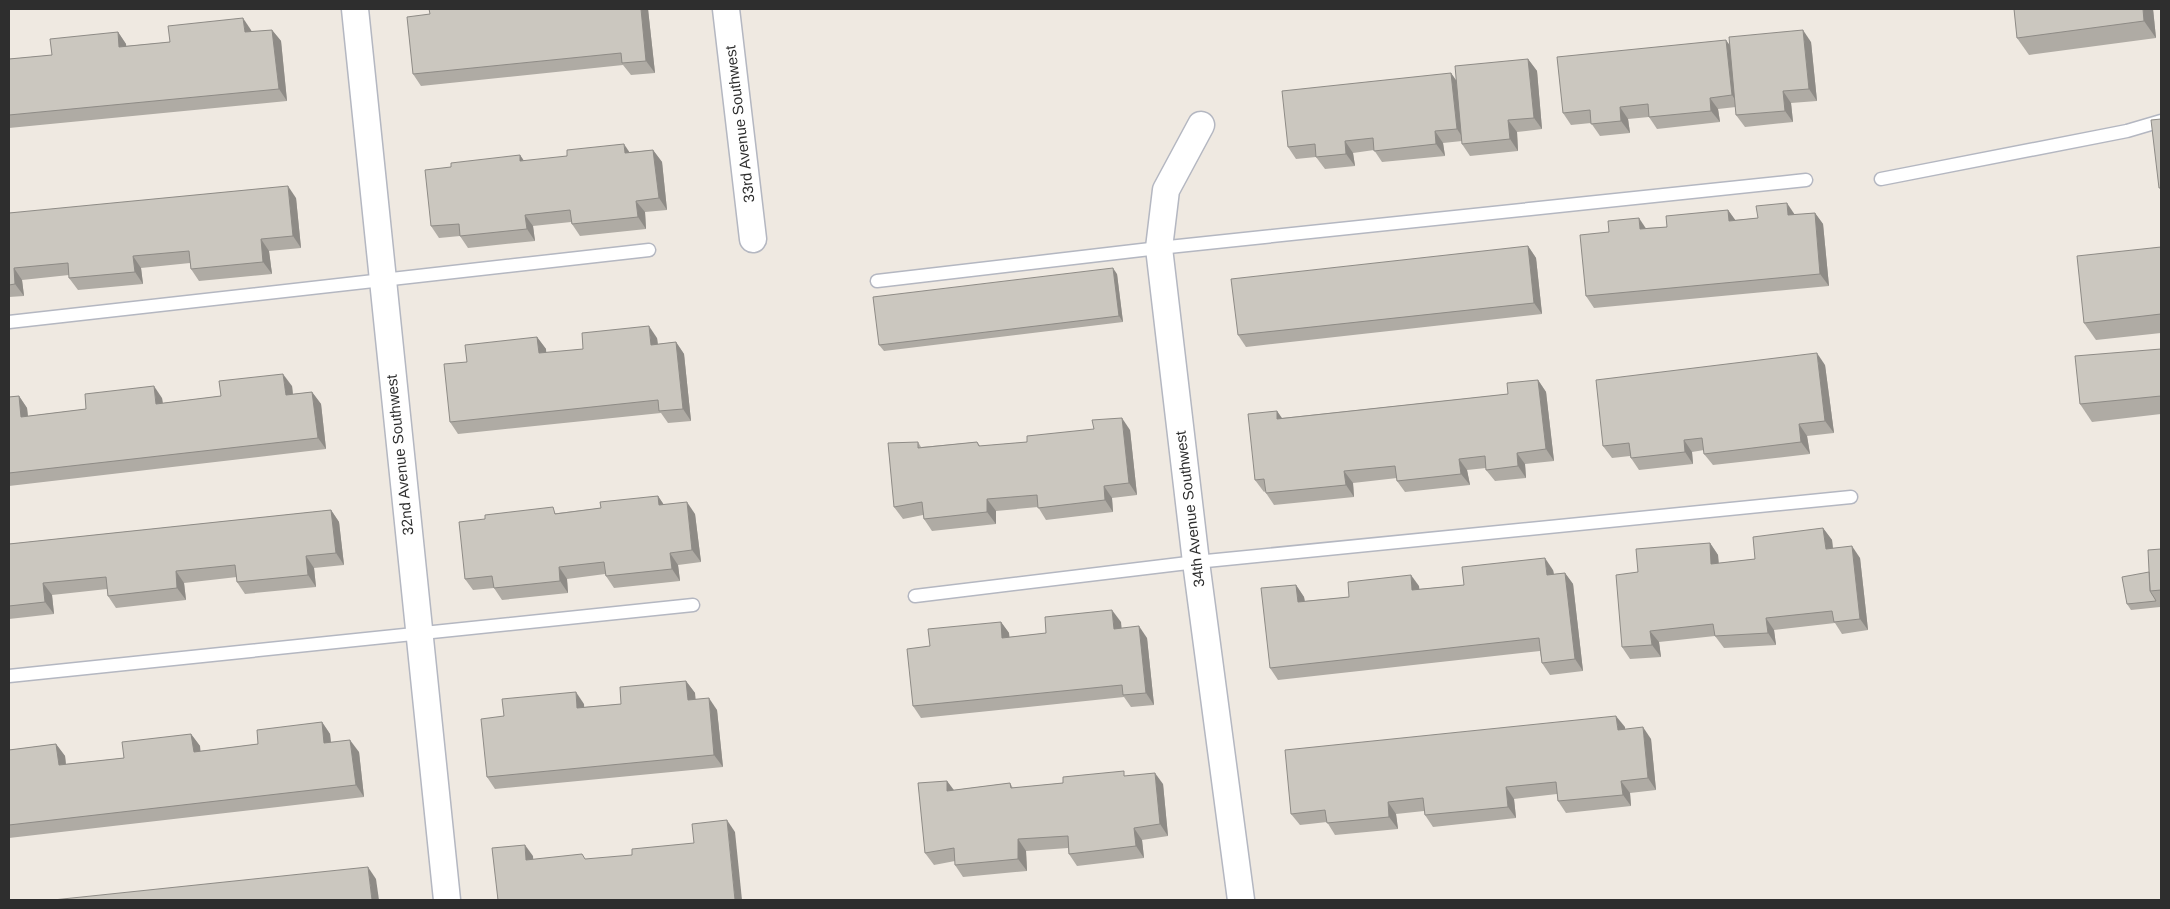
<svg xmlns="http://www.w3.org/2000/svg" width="2170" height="909" viewBox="0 0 2170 909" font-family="Arial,sans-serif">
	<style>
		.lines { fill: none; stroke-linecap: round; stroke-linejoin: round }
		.lane-casing { stroke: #b4b7c1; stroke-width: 15 }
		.street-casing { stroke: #b4b7c1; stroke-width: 29 }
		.lane { stroke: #fff; stroke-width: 12 }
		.street { stroke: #fff; stroke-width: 26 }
		.wall { fill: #afaba4 }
		.shaded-wall { fill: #8e8b86 }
		.building { fill: #cbc7bf; stroke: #8e8b86 }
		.labels { text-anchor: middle; stroke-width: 4.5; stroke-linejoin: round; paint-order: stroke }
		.street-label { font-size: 15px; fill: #2e2e2e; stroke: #fff }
	</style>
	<rect width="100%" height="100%" fill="#efe9e1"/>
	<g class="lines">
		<defs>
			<g id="lane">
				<polyline points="1881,179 2127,131 2161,121"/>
				<polyline points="877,281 1159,248 1806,180"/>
				<polyline points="9,322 649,250"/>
				<polyline points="915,596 1196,562 1851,497"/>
				<polyline points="9,676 693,605"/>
			</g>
			<g id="street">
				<polyline points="355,9 447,900"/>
				<polyline points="726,9 753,239"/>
				<polyline points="1201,125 1166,190 1159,248 1196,562 1241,900"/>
			</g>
		</defs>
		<use href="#lane" class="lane-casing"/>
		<use href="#street" class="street-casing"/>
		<use href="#lane" class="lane"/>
		<use href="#street" class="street"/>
	</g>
	<g class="wall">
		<polygon points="648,9 655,73 631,75 623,65 421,86 413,74 430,14"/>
		<polygon points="2153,9 2156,38 2029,55 2017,38"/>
		<polygon points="251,30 252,32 272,30 281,41 287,101 9,128 9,59 52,55 118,32 126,44 126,46 170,42"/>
		<polygon points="1811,42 1817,101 1791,103 1793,122 1745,127 1736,115 1736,107 1718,109 1720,122 1657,129 1649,117 1628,119 1630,133 1600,136 1591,123 1571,125 1563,113 1730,45"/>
		<polygon points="1528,59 1537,71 1542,129 1517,132 1518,151 1470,156 1462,144 1462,141 1443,143 1445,156 1382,162 1374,150 1353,153 1355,166 1325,169 1316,157 1296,159 1288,147 1451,73 1456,80"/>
		<polygon points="653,150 662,162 667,210 645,212 646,229 580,236 572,224 571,222 533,226 535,241 468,248 460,236 439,238 431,226 451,167 520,155 524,161"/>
		<polygon points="296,198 301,248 269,251 272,274 199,281 191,269 190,263 141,268 143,284 78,290 69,278 69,275 22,280 24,296 9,297 9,213"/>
		<polygon points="1728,210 1735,220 1815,213 1823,224 1829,286 1594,308 1586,296 1646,228 1667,227"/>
		<polygon points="1528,246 1536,258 1542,314 1246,347 1238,335"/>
		<polygon points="2161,247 2161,333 2096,340 2084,323"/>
		<polygon points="1117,274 1123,322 884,351 879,345"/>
		<polygon points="537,337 546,349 546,353 583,349 657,338 658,344 676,342 684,354 691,421 668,423 661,413 458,434 450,422 467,362"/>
		<polygon points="2161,349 2161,414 2092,422 2080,404"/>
		<polygon points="1825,365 1834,433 1807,436 1810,454 1713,465 1704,454 1704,450 1692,452 1693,464 1639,470 1631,458 1630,456 1612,458 1603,446"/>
		<polygon points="1538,380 1546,392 1554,461 1525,464 1526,478 1495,481 1486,470 1486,468 1467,470 1470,485 1405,492 1397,481 1397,478 1353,483 1354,497 1274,505 1266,493 1266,491 1264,492 1255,480 1277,411 1282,418 1508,394"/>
		<polygon points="292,386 293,394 312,392 321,404 326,449 9,486 9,397 19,396 27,408 28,416 86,409 162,398 163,403 221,396"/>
		<polygon points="1130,430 1137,495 1112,498 1113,512 1046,520 1038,507 996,511 996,524 932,531 924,519 923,515 903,519 894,507 918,442 921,447 977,442 980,446 1027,442"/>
		<polygon points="658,496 664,505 695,514 701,562 678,565 680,581 614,588 606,576 605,574 567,579 568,593 502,600 494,588 473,590 465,579 485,519 558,513 601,508"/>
		<polygon points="331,510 339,522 344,565 314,568 316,587 245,594 237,582 237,577 184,583 186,600 116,608 108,596 107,589 52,595 54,614 9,619 9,544"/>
		<polygon points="1823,528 1832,540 1833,548 1860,558 1868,630 1842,634 1835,623 1774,630 1776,645 1724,648 1715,636 1659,642 1661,657 1630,659 1622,647 1638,572 1710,543 1718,555 1719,563 1755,559"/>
		<polygon points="2161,549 2161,607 2160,605 2160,607 2131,610 2127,604 2149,572"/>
		<polygon points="1553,570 1554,574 1565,573 1573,584 1583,671 1550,675 1542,663 1540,651 1278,680 1270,668 1296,585 1304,597 1305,601 1349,597 1419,586 1419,589 1464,585"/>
		<polygon points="1001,622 1009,633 1009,637 1046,633 1121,622 1121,628 1147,638 1154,705 1131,707 1124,697 921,718 913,706 930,646"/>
		<polygon points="686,681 695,693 695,699 717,710 723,767 495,789 487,777 504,716 584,704 584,707 621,704"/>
		<polygon points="322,722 330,734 331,742 359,752 364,797 9,838 9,750 56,744 65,756 66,764 124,758 191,734 200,746 200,751 258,744"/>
		<polygon points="1625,727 1625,729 1651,739 1656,790 1630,793 1631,806 1566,813 1558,801 1557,794 1514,799 1516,818 1433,827 1425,815 1424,811 1396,814 1398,829 1335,835 1327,822 1300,825 1291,814"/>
		<polygon points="1128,776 1163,784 1168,836 1142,840 1144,858 1077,866 1069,854 1068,848 1026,851 1027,871 963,877 955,865 955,861 934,865 925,853 947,781 954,790 1010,783 1013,788"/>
	</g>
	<g class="shaded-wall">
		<polygon points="641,9 648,9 655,73 646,61"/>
		<polygon points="2143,9 2153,9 2156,38 2144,21"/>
		<polygon points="243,18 251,30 253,44 245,32"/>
		<polygon points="272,30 281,41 287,101 279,89"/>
		<polygon points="1803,30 1811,42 1817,101 1809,89"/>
		<polygon points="118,32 126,44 128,59 119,47"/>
		<polygon points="1726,40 1734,51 1740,107 1732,95"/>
		<polygon points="1528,59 1537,71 1542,129 1534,118"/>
		<polygon points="1451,73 1459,85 1465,141 1457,129"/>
		<polygon points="1783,91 1791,103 1793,122 1785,111"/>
		<polygon points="1710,98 1718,109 1720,122 1711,111"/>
		<polygon points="1620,107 1628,119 1630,133 1621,121"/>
		<polygon points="1508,120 1517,132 1518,151 1510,139"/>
		<polygon points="1435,131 1443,143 1445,156 1436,144"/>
		<polygon points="1345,141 1353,153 1355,166 1346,154"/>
		<polygon points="624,144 632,156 625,153"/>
		<polygon points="653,150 662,162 667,210 659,198"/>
		<polygon points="520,155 528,167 520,161"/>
		<polygon points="288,186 296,198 301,248 293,236"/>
		<polygon points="636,201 645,212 646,229 638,217"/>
		<polygon points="1787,203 1795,215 1788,215"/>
		<polygon points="1728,210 1736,221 1729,221"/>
		<polygon points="1815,213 1823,224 1829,286 1820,274"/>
		<polygon points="525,215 533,226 535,241 527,229"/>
		<polygon points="1639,218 1647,230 1640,229"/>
		<polygon points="261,239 269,251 272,274 263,262"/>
		<polygon points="1528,246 1536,258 1542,314 1534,303"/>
		<polygon points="133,256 141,268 143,284 135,272"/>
		<polygon points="14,268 22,280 24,296 15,284"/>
		<polygon points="1113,268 1117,274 1123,322 1119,316"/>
		<polygon points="649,326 657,338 659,356 651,345"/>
		<polygon points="537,337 546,349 547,365 539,353"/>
		<polygon points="676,342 684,354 691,421 683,409"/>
		<polygon points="1817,353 1825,365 1834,433 1825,421"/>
		<polygon points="283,374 292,386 294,407 286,395"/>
		<polygon points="1538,380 1546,392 1554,461 1546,449"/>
		<polygon points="154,386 162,398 164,416 156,404"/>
		<polygon points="312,392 321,404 326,449 318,438"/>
		<polygon points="19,396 27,408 29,429 21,417"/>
		<polygon points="1277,411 1285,423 1277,419"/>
		<polygon points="1122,418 1130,430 1137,495 1129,483"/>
		<polygon points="1799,424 1807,436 1810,454 1801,442"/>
		<polygon points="1684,440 1692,452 1693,464 1685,452"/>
		<polygon points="1517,453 1525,464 1526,478 1518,466"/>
		<polygon points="1459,459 1467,470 1470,485 1461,474"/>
		<polygon points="1344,471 1353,483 1354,497 1346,485"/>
		<polygon points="1104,486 1112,498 1113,512 1105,500"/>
		<polygon points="658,496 666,508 659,505"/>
		<polygon points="987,499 996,511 996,524 987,512"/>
		<polygon points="687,502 695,514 701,562 692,550"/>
		<polygon points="331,510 339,522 344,565 336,553"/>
		<polygon points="1823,528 1832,540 1834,561 1826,549"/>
		<polygon points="1710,543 1718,555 1719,576 1711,564"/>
		<polygon points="1852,546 1860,558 1868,630 1860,619"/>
		<polygon points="670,553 678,565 680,581 672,569"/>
		<polygon points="306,556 314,568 316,587 308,575"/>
		<polygon points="1545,558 1553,570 1556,587 1547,575"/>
		<polygon points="559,567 567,579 568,593 560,581"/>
		<polygon points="176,571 184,583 186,600 177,588"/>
		<polygon points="1565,573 1573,584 1583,671 1575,659"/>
		<polygon points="1411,575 1419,586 1421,602 1412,590"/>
		<polygon points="43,583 52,595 54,614 45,602"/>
		<polygon points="1296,585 1304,597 1306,614 1298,602"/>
		<polygon points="1112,610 1121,622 1123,641 1114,629"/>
		<polygon points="1766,618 1774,630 1776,645 1768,633"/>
		<polygon points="1001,622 1009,633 1011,649 1002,638"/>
		<polygon points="1139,626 1147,638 1154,705 1146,693"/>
		<polygon points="1650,631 1659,642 1661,657 1652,645"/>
		<polygon points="686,681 695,693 697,712 688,700"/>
		<polygon points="576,692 584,704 585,720 577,708"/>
		<polygon points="709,698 717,710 723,767 714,755"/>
		<polygon points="1616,716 1625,727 1626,742 1618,730"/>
		<polygon points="322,722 330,734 332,755 324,743"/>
		<polygon points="1643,727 1651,739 1656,790 1648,778"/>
		<polygon points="191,734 200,746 202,764 194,752"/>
		<polygon points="350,740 359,752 364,797 356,785"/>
		<polygon points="56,744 65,756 67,777 59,765"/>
		<polygon points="1155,773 1163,784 1168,836 1160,824"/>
		<polygon points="947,781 955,792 947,791"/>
		<polygon points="1621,781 1630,793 1631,806 1623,795"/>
		<polygon points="1506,787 1514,799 1516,818 1508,807"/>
		<polygon points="1388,802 1396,814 1398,829 1389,817"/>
		<polygon points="727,820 735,832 742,900 735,900"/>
		<polygon points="1134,828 1142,840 1144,858 1136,846"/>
		<polygon points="1018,839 1026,851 1027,871 1018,859"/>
		<polygon points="525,845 533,856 534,872 526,860"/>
		<polygon points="368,867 376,879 379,900 372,900"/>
	</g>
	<g class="building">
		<polygon points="429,9 641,9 646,61 622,63 621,53 413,74 407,17 430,14"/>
		<polygon points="2014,9 2143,9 2144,21 2017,38"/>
		<polygon points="243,18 245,32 272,30 279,89 9,115 9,59 52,55 50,39 118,32 119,47 170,42 168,26"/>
		<polygon points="1803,30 1809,89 1783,91 1785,111 1736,115 1729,37"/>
		<polygon points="1726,40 1732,95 1710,98 1711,111 1649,117 1648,104 1620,107 1621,121 1591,124 1590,110 1563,113 1557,57"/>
		<polygon points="1528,59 1534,118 1508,120 1510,139 1462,144 1455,66"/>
		<polygon points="1451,73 1457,129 1435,131 1436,144 1374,151 1373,138 1345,141 1346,154 1316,157 1315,144 1288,147 1282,91"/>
		<polygon points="2161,119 2161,188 2159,188 2151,120"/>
		<polygon points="624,144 625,153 653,150 659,198 636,201 638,217 572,224 570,210 525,215 527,229 460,236 459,224 431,226 425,170 451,167 451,163 520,155 520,161 567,156 567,150"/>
		<polygon points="288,186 293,236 261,239 263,262 191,269 189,251 133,256 135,272 69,278 68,263 14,268 15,284 9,285 9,213"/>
		<polygon points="1787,203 1788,215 1815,213 1820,274 1586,296 1580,235 1609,232 1608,221 1639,218 1640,229 1667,227 1666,216 1728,210 1729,221 1758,218 1756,206"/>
		<polygon points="1528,246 1534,303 1238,335 1231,279"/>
		<polygon points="2161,247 2161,314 2084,323 2077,256"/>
		<polygon points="1113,268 1119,316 879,345 873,297"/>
		<polygon points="649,326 651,345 676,342 683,409 659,411 658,400 450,422 444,364 467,362 465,345 537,337 539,353 583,349 582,333"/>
		<polygon points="2161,349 2161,396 2080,404 2075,356"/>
		<polygon points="1817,353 1825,421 1799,424 1801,442 1704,454 1702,438 1684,440 1685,452 1631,458 1629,443 1603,446 1596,380"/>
		<polygon points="283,374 286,395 312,392 318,438 9,473 9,397 19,396 21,417 86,409 85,394 154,386 156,404 221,396 219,381"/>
		<polygon points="1538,380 1546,449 1517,453 1518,466 1486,470 1485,456 1459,459 1461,474 1397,481 1395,466 1344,471 1346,485 1266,493 1264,479 1255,480 1248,414 1277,411 1277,419 1508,394 1507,383"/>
		<polygon points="1122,418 1129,483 1104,486 1105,500 1038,508 1037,495 987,499 987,512 924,519 922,502 894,507 888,443 918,442 918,448 977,442 979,446 1027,442 1027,436 1094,429 1092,420"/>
		<polygon points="658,496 659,505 687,502 692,550 670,553 672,569 606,576 604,562 559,567 560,581 494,588 492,576 465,579 459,522 485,519 485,515 553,507 555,514 601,508 600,502"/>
		<polygon points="331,510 336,553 306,556 308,575 237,582 235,565 176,571 177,588 108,596 106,577 43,583 45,602 9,606 9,544"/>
		<polygon points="1823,528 1826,549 1852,546 1860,619 1834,622 1832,611 1766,618 1768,633 1715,636 1713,624 1650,631 1652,645 1622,647 1616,575 1638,572 1636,549 1710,543 1711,564 1755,559 1753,537"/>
		<polygon points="2161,549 2161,590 2150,591 2148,550"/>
		<polygon points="1545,558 1547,575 1565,573 1575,659 1542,663 1539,638 1270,668 1261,588 1296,585 1298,602 1349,597 1348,582 1411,575 1412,590 1464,585 1462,567"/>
		<polygon points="2149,572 2150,591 2155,599 2156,601 2127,604 2122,577"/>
		<polygon points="1112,610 1114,629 1139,626 1146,693 1123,695 1122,685 913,706 907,649 930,646 928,629 1001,622 1002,638 1046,633 1045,617"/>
		<polygon points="686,681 688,700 709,698 714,755 487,777 481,719 504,716 502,699 576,692 577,708 621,704 620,687"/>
		<polygon points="1616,716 1618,730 1643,727 1648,778 1621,781 1623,795 1558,801 1556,782 1506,787 1508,807 1425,815 1423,798 1388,802 1389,817 1327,823 1325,810 1291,814 1285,750"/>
		<polygon points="322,722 324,743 350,740 356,785 9,825 9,750 56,744 59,765 124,758 122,742 191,734 194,752 258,744 257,730"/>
		<polygon points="1124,771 1124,776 1155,773 1160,824 1134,828 1136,846 1069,854 1068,836 1018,839 1018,859 955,865 954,848 925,853 918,783 947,781 947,791 1010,783 1011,788 1063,783 1063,777"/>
		<polygon points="727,820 735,900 498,900 492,848 525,845 526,860 582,854 585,859 632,855 632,849 694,843 692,824"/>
		<polygon points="368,867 372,900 53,900"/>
	</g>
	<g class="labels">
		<g class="street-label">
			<text transform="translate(740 124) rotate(-97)" y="5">33rd Avenue Southwest</text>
			<text transform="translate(400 455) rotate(-96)" y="5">32nd Avenue Southwest</text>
			<text transform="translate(1190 509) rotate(-97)" y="5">34th Avenue Southwest</text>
		</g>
	</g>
	<rect width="2170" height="909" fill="none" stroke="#2e2e2e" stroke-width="20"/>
</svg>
